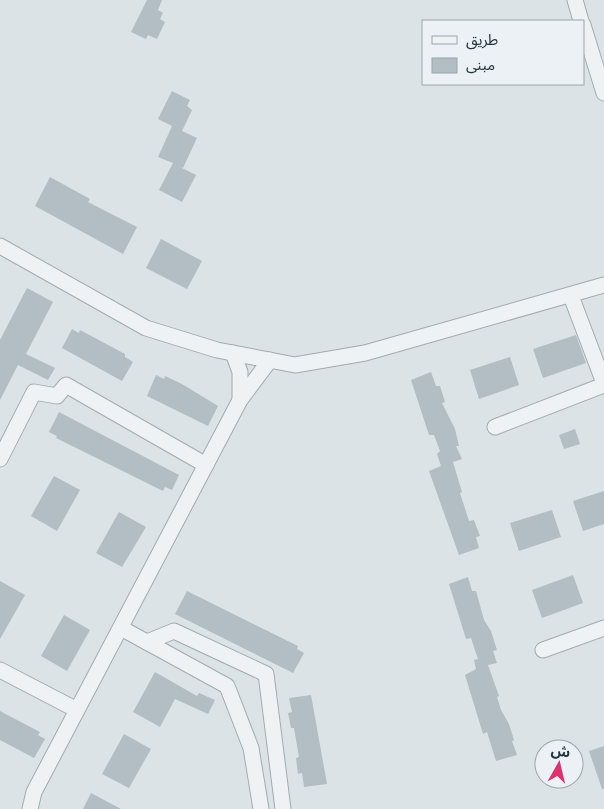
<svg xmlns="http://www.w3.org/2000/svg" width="604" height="809" viewBox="0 0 604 809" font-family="Helvetica,'Noto Sans Arabic',sans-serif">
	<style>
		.building { fill: #b2bdc4 }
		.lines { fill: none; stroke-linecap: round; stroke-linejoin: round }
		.minor-casing { stroke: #a0abb1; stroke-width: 17 }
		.minor { stroke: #eef2f5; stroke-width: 15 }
	</style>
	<rect width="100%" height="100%" fill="#dbe3e7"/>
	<g class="building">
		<polygon points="147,0 162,0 158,10 163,13 160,19 165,22 157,39 148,35 146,39 131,32"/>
		<polygon points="172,91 190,100 187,106 192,110 182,131 197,138 183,168 178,166 196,175 182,202 159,190 173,163 158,157 172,126 174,127 158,119"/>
		<polygon points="50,177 90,199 88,202 137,227 123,254 35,206"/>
		<polygon points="161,239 202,261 187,289 146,268"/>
		<polygon points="27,288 53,302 26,354 55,368 48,380 18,365 0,400 0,340"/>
		<polygon points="72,329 79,333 80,330 125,354 125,357 133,362 122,381 62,348"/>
		<polygon points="576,335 586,363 543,378 533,349"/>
		<polygon points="510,357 519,385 479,399 470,370"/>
		<polygon points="431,372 436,386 440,386 445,402 442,403 455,429 459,446 456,446 462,459 453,462 462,492 460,493 469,521 474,520 480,536 476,537 479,548 459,555 429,471 441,466 437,454 440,451 434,435 429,435 411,380"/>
		<polygon points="156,375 164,379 165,376 182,384 218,406 208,426 147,396"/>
		<polygon points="59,412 179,475 172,490 165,487 163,491 56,438 57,436 49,432"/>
		<polygon points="575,429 580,444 564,449 559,435"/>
		<polygon points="54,476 80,490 57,531 31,516"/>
		<polygon points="604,491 604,524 583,531 573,501"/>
		<polygon points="552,510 561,537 519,551 510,523"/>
		<polygon points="119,512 146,527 122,567 96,553"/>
		<polygon points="573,575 583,603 542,618 532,590"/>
		<polygon points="468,577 472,591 476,591 484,620 491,631 497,650 493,651 497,663 488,665 499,696 497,697 501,710 509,724 514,740 512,741 517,755 496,761 487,732 483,734 465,675 476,669 474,660 478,659 471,638 466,639 449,584"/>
		<polygon points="0,581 25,595 0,639"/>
		<polygon points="187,591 298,646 297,649 304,653 293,673 175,614"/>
		<polygon points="64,615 90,630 67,671 41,656"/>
		<polygon points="155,672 197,696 199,693 215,700 208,714 175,699 160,727 133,712"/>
		<polygon points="311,695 327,784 304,787 302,773 298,774 296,758 299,757 294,728 291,728 288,713 292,712 289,698"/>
		<polygon points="0,711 40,732 38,735 45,739 34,758 0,740"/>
		<polygon points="124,734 151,749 129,788 102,774"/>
		<polygon points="604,746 604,789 602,789 589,751"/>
		<polygon points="91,793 121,809 83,809"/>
	</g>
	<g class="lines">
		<defs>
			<g id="minor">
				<polyline points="575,0 581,21"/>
				<polyline points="583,25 604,93"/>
				<polyline points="0,246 146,328 217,350 295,365 365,353 604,285"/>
				<polyline points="571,296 604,383"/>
				<polyline points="233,353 240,372 240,400"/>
				<polyline points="495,427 604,385"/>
				<polyline points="0,459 34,392 57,396 66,385 206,465"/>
				<polyline points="121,628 227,686 251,748 261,809"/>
				<polyline points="147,642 174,631 266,674 283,809"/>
				<polyline points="543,650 604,628"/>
				<polyline points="0,670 77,710"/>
				<polyline points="30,809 34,792 240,400 270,360"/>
			</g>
		</defs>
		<use href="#minor" class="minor-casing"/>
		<use href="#minor" class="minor"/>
	</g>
	<rect x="422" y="20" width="162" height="65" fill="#ebf1f5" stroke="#9ba5ac"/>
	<rect x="432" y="36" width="25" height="8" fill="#eef2f5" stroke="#9ba5ac"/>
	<text x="466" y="45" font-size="15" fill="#24333e">طريق</text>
	<rect x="432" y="58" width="25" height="15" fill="#b2bdc4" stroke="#9ba5ac"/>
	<text x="466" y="70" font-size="15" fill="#24333e">مبنى</text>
	<g transform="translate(559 764) rotate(8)"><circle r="24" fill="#ebf1f5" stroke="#9ba5ac"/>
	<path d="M0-4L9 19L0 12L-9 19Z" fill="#d93470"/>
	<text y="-8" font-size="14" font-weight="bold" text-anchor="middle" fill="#24333e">ش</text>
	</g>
</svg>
